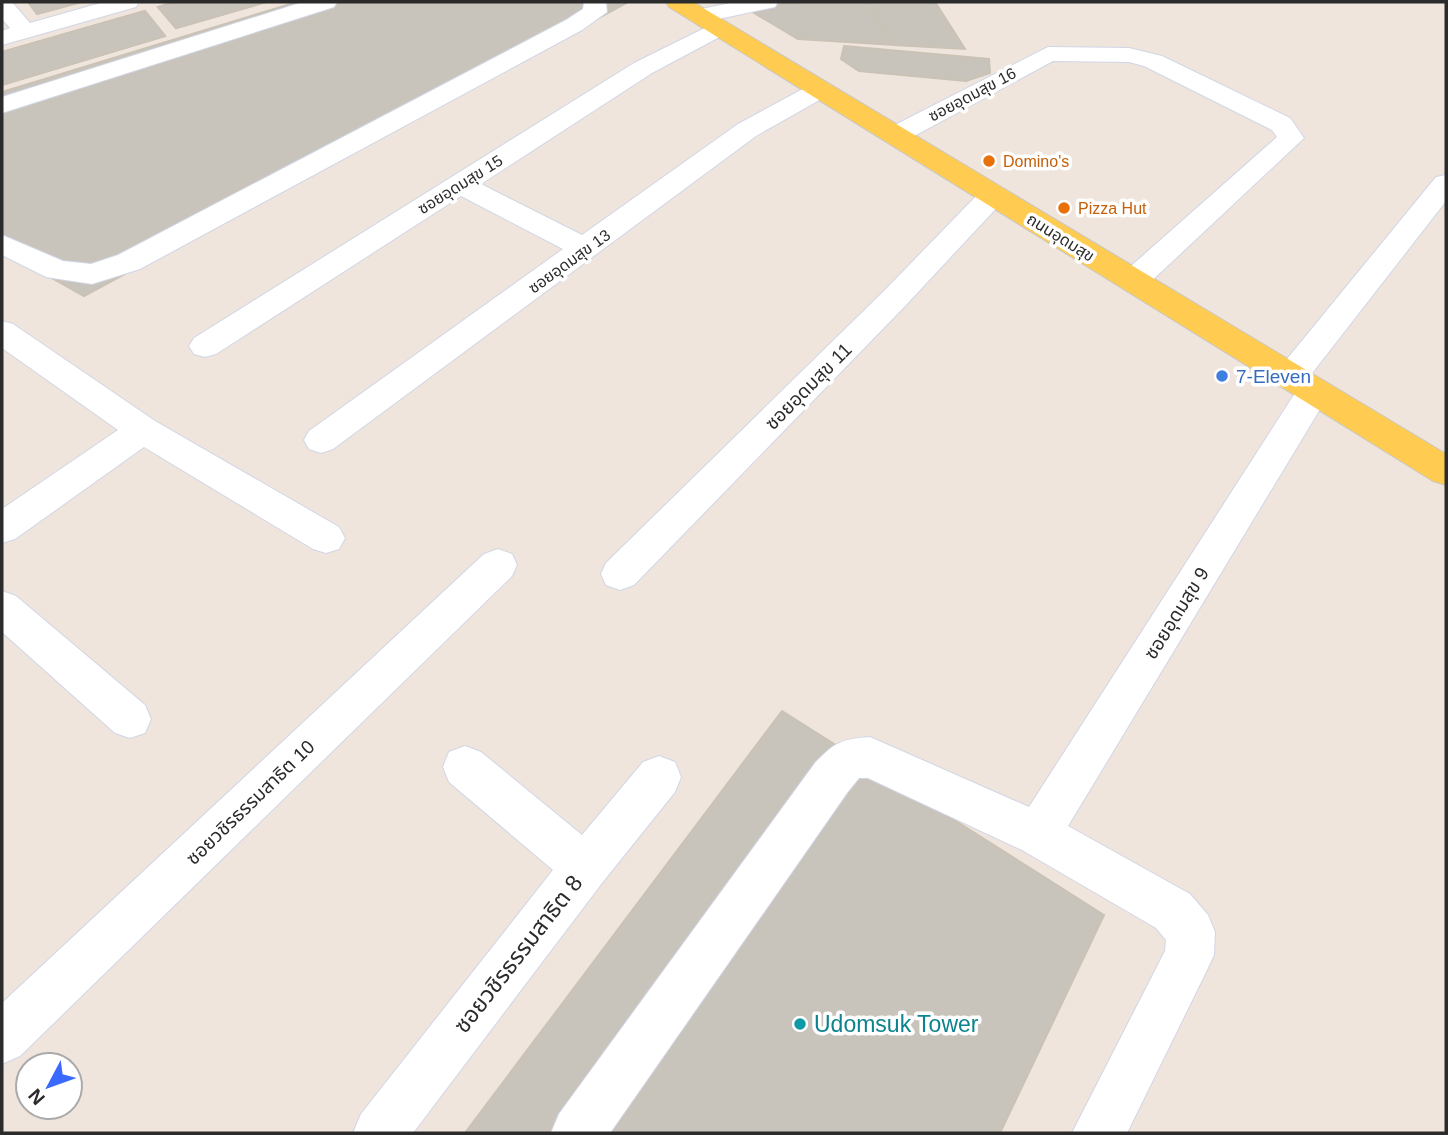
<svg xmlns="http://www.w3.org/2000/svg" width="1448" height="1135" viewBox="0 0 1448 1135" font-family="Arial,'Noto Sans Thai',sans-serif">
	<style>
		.building { fill: #c9c4bb; stroke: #cac2b5; stroke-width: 2 }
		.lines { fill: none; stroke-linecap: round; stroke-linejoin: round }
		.minor-casing { stroke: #d1d6e6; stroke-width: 2 }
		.major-casing { stroke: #c8c8c8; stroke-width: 2 }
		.minor { fill: #fff; fill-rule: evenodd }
		.major { fill: #ffcc51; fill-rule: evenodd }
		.food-dot { fill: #e8710a; stroke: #fff; stroke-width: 2.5 }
		.shop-dot { fill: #3f7fe0; stroke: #fff; stroke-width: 2.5 }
		.culture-dot { fill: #0f9aa8; stroke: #fff; stroke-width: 2.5 }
		.labels { text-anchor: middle; stroke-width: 7; stroke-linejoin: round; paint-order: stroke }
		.far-street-label { font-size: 16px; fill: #2b2b2b; stroke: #fff }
		.far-food-label { font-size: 16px; fill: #c56008; stroke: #fff; text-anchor: start }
		.shop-label { font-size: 19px; fill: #366cbe; stroke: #fff; text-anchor: start }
		.street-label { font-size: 19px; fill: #2b2b2b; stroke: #fff }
		.near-street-label { font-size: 23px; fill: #2b2b2b; stroke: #fff }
		.near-culture-label { font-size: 23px; fill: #0d838f; stroke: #fff; text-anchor: start }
	</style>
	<rect width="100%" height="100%" fill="#efe5dc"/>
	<g class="building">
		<polygon points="28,2 82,2 37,14"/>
		<polygon points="175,2 266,2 176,28 158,7"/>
		<polygon points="175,2 266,2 176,28 158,7"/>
		<polygon points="297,2 628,2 84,296 2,250 2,92"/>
		<polygon points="799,2 866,2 894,45 798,39 751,11 762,6"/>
		<polygon points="866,2 935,2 965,49 894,45"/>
		<polygon points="145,11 165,36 2,85 2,52"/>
		<polygon points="145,11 165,36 2,85 2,52"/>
		<polygon points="844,46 989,59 990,73 966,81 859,71 841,59"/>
		<polygon points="782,711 1104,915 1000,1133 465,1133"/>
	</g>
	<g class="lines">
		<defs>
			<g id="minor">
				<polygon points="2,2 12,2 30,23 104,2 139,2 136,7 2,45 2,31 10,28 2,19"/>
				<polygon points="303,2 337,2 334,7 2,113 2,97"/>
				<polygon points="584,2 606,2 607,12 582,30 140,269 92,284 46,277 2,255 2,235 63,261 91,264 118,255 566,20 583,9"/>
				<polygon points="735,2 778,2 775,7 700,23 692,21 688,16 692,11"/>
				<polygon points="719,21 727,23 731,28 727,33 652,73 481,184 582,235 738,124 812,84 821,81 830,84 834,89 830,94 756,136 333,449 321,453 309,449 304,440 309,431 563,249 461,196 216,354 205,357 194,354 189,346 194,338 634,63"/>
				<polygon points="1048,47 1129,48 1162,56 1290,118 1304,138 1144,288 1133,291 1122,288 1118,281 1122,274 1277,137 1272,130 1144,66 1129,62 1053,61 905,141 896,143 887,141 883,135 887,129"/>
				<path d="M 1446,175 L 1446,201 L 1306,381 L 1314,379 L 1326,382 L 1331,391 L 1068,826 L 1190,894 L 1208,915 L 1215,932 L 1214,955 L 1206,972 L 1127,1133 L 1072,1133 L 1165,951 L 1166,940 L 1156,928 L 1022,850 L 868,778 L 859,778 L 847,793 L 610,1133 L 551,1133 L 559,1114 L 815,763 C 835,742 842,739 870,737 L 1029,807 L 1299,387 L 1290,390 L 1278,386 L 1273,378 L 1278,370 L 1436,177 Z"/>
				<polygon points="993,187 1003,189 1007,195 1003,201 906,305 634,585 620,590 606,585 601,574 606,563 884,291 983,189"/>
				<polygon points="2,321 13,324 155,421 339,527 345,538 339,549 326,553 313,549 144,447 15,539 2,543 2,509 118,430 2,348"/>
				<polygon points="498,549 512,554 517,565 512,576 20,1056 2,1064 2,1003 484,554"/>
				<polygon points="2,591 16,596 145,705 151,719 145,733 130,738 115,733 2,632"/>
				<polygon points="465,746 481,752 582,835 643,762 659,756 675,762 681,777 675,792 602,883 413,1133 353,1133 361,1114 553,870 449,782 443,767 449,752"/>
			</g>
			<polygon id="major" points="666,2 693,2 1446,454 1446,485 1433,481 669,7"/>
		</defs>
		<use href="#minor" class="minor-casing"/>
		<use href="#major" class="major-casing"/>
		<use href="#minor" class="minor"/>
		<use href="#major" class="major"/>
	</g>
	<g class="food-dot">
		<circle cx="989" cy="161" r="7"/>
		<circle cx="1064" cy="208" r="7"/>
	</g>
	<circle class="shop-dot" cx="1222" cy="376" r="7"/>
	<circle class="culture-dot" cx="800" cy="1024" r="7"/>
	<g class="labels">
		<g class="far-street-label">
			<text transform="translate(972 94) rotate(-28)" y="6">ซอยอุดมสุข 16</text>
			<text transform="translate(460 184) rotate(-32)" y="6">ซอยอุดมสุข 15</text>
			<text transform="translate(1061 237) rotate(32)" y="6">ถนนอุดมสุข</text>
			<text transform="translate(569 261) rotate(-36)" y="6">ซอยอุดมสุข 13</text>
		</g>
		<g class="far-food-label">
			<text x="1003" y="167">Domino's</text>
			<text x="1078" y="214">Pizza Hut</text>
		</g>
		<g class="shop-label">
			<text x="1236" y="383">7-Eleven</text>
		</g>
		<g class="street-label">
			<text transform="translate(808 386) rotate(-45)" y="7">ซอยอุดมสุข 11</text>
			<text transform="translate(1176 613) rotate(-58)" y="7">ซอยอุดมสุข 9</text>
			<text transform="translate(250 802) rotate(-44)" y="7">ซอยวชิรธรรมสาธิต 10</text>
		</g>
		<g class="near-street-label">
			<text transform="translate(518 954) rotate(-52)" y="8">ซอยวชิรธรรมสาธิต 8</text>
		</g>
		<g class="near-culture-label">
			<text x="814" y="1032">Udomsuk Tower</text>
		</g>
	</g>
	<rect width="1448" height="1135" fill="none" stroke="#2b2b2b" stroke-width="7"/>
	<g transform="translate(49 1086) rotate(229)"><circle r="33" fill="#ffffff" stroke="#aaaaaa" stroke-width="2"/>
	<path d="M0-5L12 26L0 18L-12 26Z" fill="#3969ff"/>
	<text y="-10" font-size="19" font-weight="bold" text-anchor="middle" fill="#2b2b2b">N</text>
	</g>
</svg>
